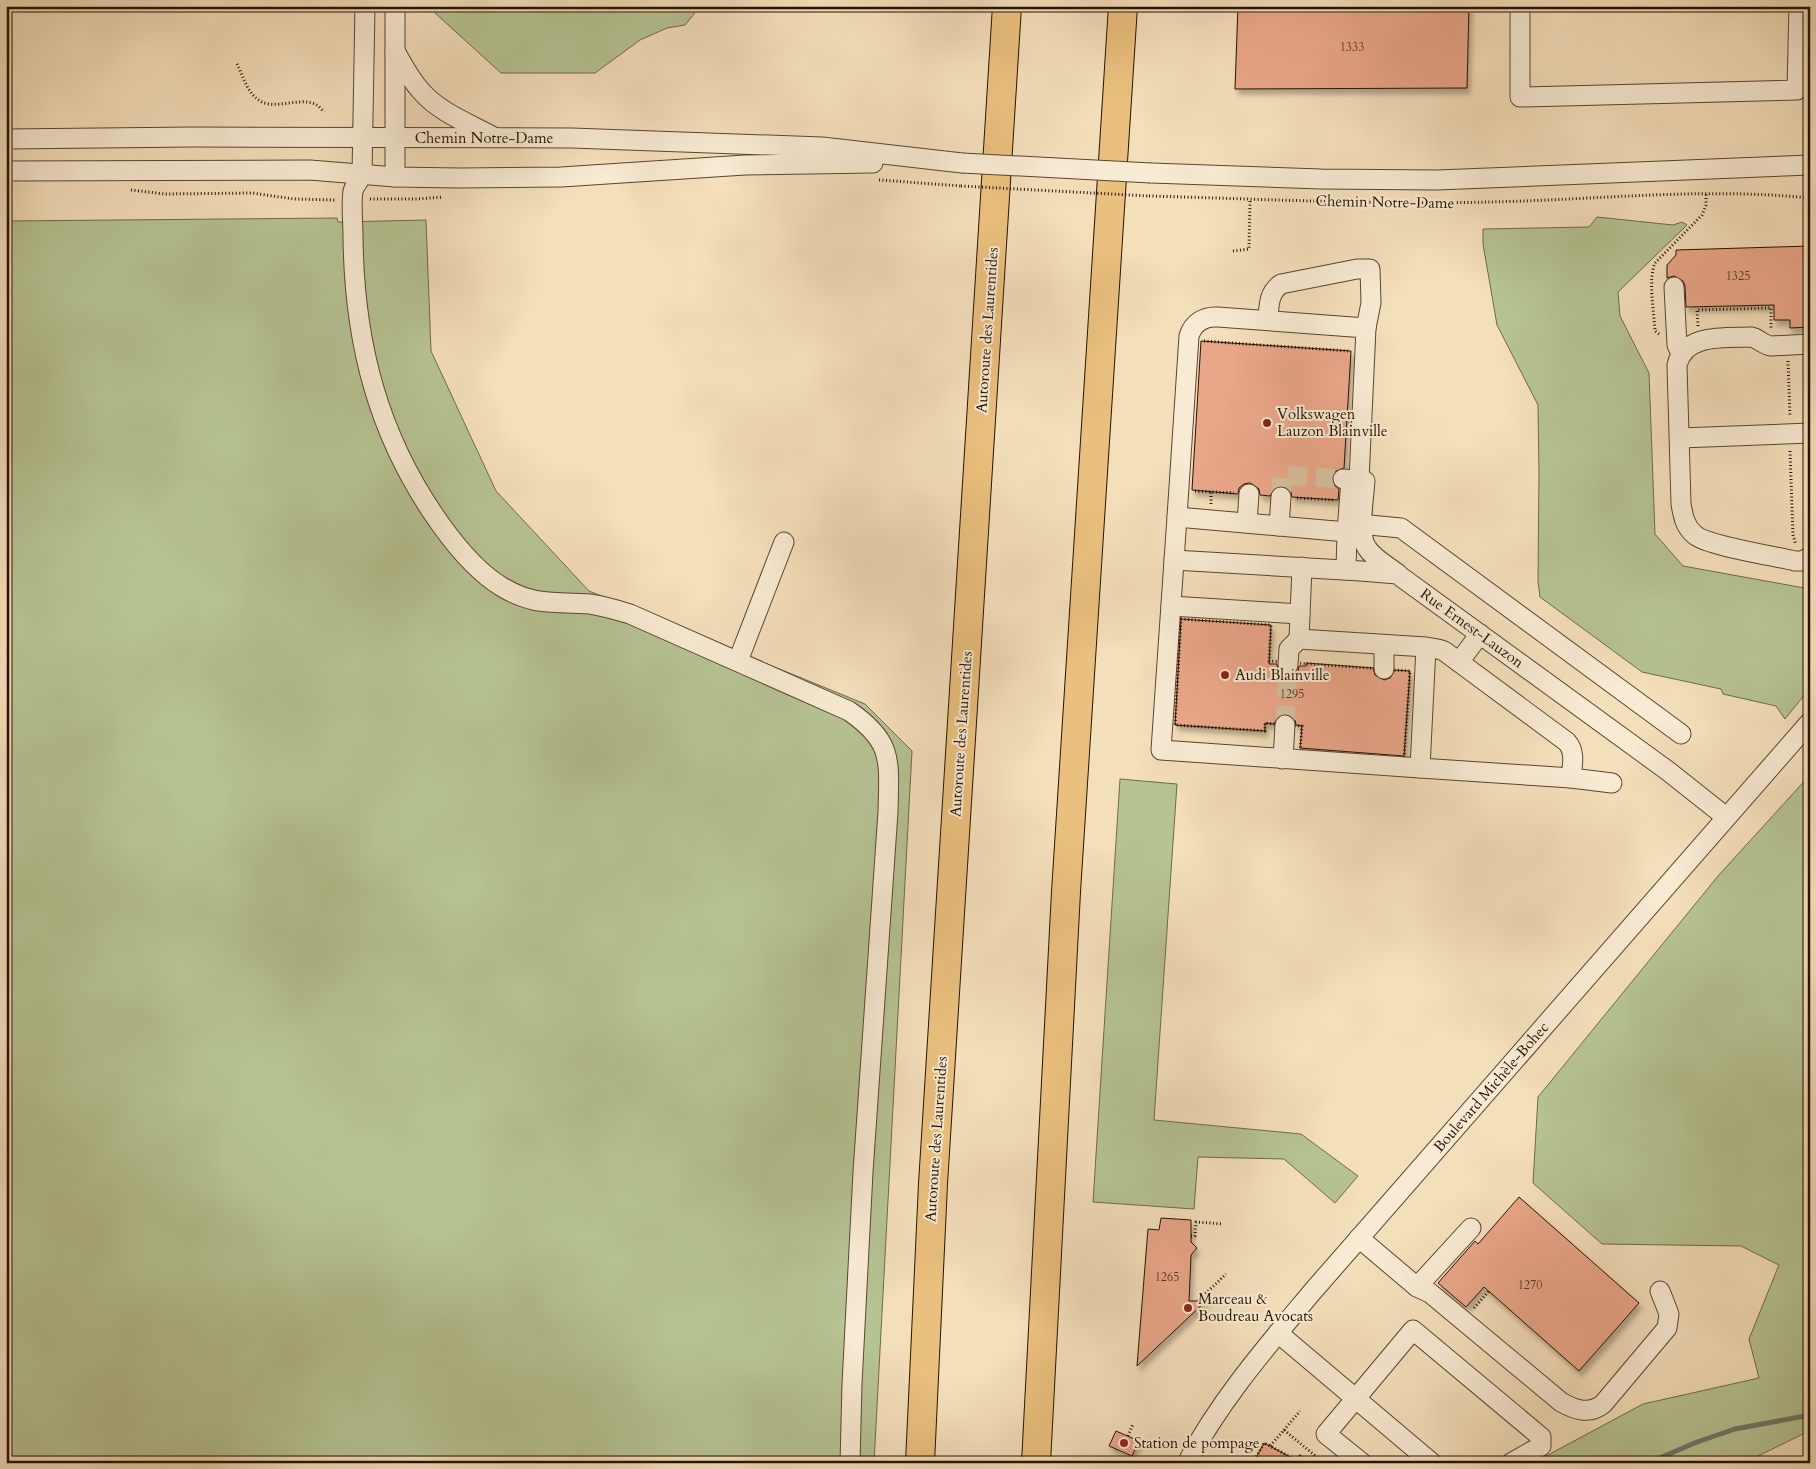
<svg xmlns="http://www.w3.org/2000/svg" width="1816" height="1469" viewBox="0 0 1816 1469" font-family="Cardo,serif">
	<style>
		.green { fill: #b6c393; stroke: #6e6a4a }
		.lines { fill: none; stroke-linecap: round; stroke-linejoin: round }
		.stream { stroke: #6c786a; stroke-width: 5 }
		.building { fill: #e9a689; stroke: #251200; filter: url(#shadow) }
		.minor-tunnel { stroke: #d5c09f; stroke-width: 19; stroke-dasharray: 19 9; stroke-linecap: butt }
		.minor-casing { stroke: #59452f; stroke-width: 21 }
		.highway-casing { stroke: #251200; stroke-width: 30 }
		.path { stroke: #251200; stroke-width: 3; stroke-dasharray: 1 2.5; stroke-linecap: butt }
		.minor { stroke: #f8ead3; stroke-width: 19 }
		.highway { stroke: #eac07e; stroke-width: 28 }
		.minor-bridge-casing { stroke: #59452f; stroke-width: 21; stroke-linecap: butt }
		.path-bridge { stroke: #251200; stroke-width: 3; stroke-dasharray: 1 2.5; stroke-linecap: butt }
		.minor-bridge { stroke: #f8ead3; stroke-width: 19 }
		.poi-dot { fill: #8f2418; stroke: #f8ead3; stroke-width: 2 }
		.labels { text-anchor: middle; stroke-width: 4; stroke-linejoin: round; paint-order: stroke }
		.number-label { font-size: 12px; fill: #563722 }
		.street-label { font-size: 15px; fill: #251200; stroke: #f8ead3 }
		.poi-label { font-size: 15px; fill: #251200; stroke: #f8ead3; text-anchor: start }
	</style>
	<defs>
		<filter id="shadow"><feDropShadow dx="3" dy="5.5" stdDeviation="2.5" flood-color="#0004"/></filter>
	</defs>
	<rect width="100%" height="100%" fill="#f4dfbb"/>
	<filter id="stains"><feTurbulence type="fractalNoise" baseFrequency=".004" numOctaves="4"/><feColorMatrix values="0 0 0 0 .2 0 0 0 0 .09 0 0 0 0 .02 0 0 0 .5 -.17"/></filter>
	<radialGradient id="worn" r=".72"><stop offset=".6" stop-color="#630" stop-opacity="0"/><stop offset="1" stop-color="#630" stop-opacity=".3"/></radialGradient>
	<g class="green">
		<polygon points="435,6 697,6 694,14 685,25 667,28 640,40 595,73 501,73 435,13"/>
		<polygon points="1597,217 1673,225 1682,222 1687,225 1618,292 1620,316 1649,373 1655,534 1683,566 1810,589 1810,688 1785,719 1776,706 1723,694 1721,689 1642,672 1540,597 1538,581 1539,472 1538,405 1497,325 1483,244 1483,229 1589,227"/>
		<polygon points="337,218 338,222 426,220 431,351 496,491 589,591 865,704 912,751 874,1463 6,1463 6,221"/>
		<polygon points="1810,775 1810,1433 1803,1434 1744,1463 1533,1463 1643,1404 1759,1378 1749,1339 1779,1265 1741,1246 1602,1244 1533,1183 1538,1097 1718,876"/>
		<polygon points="1120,779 1177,784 1154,1120 1301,1134 1358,1176 1335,1203 1284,1159 1198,1157 1194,1209 1093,1202"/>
	</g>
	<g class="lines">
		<polyline class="stream" points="1648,1463 1697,1442 1735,1429 1810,1415"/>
	</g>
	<g class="building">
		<polygon points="1238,6 1469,6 1467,88 1235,89"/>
		<polygon points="1810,246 1810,327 1790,328 1790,320 1774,320 1774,305 1686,307 1685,286 1683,281 1674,276 1667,278 1667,265 1676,255 1676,250"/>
		<polygon points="1201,341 1351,351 1344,468 1334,472 1332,478 1333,484 1339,489 1338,500 1292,497 1291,492 1282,486 1276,487 1270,496 1260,495 1259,489 1250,483 1244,484 1239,488 1238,494 1192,490"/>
		<polygon points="1181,619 1271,625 1269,664 1277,664 1278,670 1287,676 1293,675 1298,671 1299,666 1306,666 1306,663 1373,668 1375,675 1384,680 1390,678 1395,670 1410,671 1404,756 1300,748 1302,726 1296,725 1295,720 1286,714 1280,715 1274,724 1265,723 1265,731 1175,725"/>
		<polygon points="1519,1197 1639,1303 1579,1371 1484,1287 1466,1307 1438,1283 1475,1241 1478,1244"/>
		<polygon points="1161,1218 1191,1220 1191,1242 1197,1248 1191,1255 1189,1301 1206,1301 1137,1366 1148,1229 1159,1230"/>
		<polygon points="1116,1431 1139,1441 1132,1456 1109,1446"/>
		<polygon points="1264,1443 1270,1446 1301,1463 1253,1463"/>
	</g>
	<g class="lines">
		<g class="minor-tunnel">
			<polyline points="1281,497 1282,475 1343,479"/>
			<polyline points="1285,725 1288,665"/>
		</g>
		<defs>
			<g id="minor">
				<path d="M 365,6 L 362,174 C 360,181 355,184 353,191 C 351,205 353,222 353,236 C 354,343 378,437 441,525 C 456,546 479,573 502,587 C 536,607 553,601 590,604 C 603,606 617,610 630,614 L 849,711 C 894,742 889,761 888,812 L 863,1172 L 852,1384 L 850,1463"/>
				<polyline points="1520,6 1520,97 1797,90 1799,6"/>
				<path d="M 395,51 C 403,65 410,79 421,91 C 439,112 468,123 492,136"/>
				<polyline points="6,139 193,137 572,138 822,147 962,163"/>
				<polyline points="6,171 310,170 395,177 459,178 561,177 745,165 873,163"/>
				<polyline points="1151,173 1321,179 1437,180 1810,165"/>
				<polyline points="395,177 395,6"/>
				<polyline points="1674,287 1677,345 1681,354"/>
				<path d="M 1268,320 C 1269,307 1268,293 1281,284 L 1357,269 L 1370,269 L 1371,303 L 1366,328"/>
				<path d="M 1810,344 L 1771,346 C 1763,345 1758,338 1751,337 C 1725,338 1685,333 1677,365 L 1681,504 C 1683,516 1685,527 1695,535 C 1708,546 1775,556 1795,561 L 1802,561 L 1810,557"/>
				<polyline points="1680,438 1810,433"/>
				<path d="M 1343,479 L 1365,481 C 1364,498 1357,534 1367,548 C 1374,559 1388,566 1398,574"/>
				<path d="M 1177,517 L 1189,336 C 1193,323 1204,316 1218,317 L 1366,328 L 1359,480"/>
				<polyline points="1247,523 1249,494"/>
				<polyline points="1348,523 1401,528 1681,734"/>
				<polyline points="1279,526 1281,497"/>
				<polyline points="1347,532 1351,480"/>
				<polyline points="1174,560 1361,571 1397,574 1668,771 1726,817"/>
				<path d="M 1302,567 L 1299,639 L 1426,647 L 1420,768 L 1571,778 C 1572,766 1576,752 1567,742 L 1444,651 L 1438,649 L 1426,647"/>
				<polyline points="1346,570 1347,532 1177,517 1161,750 1420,768"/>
				<polyline points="1171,606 1300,614"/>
				<polyline points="738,661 784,542"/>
				<polyline points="1459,662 1480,634"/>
				<polyline points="1288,665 1289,649 1299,639"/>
				<polyline points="1384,669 1384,645"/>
				<polyline points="1283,759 1285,725"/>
				<polyline points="1571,778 1612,783"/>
				<polyline points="1359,1238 1417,1287 1471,1228"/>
				<path d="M 1417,1287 L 1430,1293 L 1561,1402 C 1575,1410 1589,1415 1603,1404 L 1667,1328 L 1669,1314 L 1660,1291"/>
				<polyline points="1278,1333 1432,1463"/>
				<path d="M 1187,1463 C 1220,1400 1268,1345 1313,1291 L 1810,722"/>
				<polyline points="1362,1463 1326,1434 1413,1330 1541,1437 1541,1446 1511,1463"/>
			</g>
			<g id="highway">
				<polyline points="920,1463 933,1184 1007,6"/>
				<polyline points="1036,1463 1066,892 1123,6"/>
			</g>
		</defs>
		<use href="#minor" class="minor-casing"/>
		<use href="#highway" class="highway-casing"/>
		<g class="path">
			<path d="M 237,64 C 242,74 246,88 254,96 C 270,114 296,96 315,104 C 319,106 322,110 324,112"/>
			<polyline points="879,180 961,186"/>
			<polyline points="131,190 165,194 252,193 294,199 336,200"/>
			<path d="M 1149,196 C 1263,199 1376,205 1489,202 C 1596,200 1703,187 1810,198"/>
			<polyline points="370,199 416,199 443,197"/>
			<polyline points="1233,251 1249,249 1250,199"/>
			<polyline points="1698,326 1697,310 1771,308 1771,329"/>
			<path d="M 1659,334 L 1655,331 C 1654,312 1648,280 1655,263 L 1702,215 L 1706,205 L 1706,193"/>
			<polyline points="1204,341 1348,351"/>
			<polyline points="1788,361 1790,417"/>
			<polyline points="1790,451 1793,535 1796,545"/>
			<polyline points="1195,491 1234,493"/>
			<polyline points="1297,498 1334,500"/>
			<polyline points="1211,504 1211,492"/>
			<polygon points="1181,619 1271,625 1269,661 1410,671 1404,759 1300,753 1302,726 1265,723 1265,731 1175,725"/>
			<polyline points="1191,1236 1195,1236 1196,1222 1222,1224"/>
			<polyline points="1198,1301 1226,1274"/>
			<polyline points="1474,1308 1489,1291"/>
			<polyline points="1284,1430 1300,1411"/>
			<polyline points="1128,1436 1133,1424"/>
			<polyline points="1253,1463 1264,1443 1270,1446"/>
			<polyline points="1313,1463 1300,1456 1298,1461 1270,1446 1284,1430 1324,1463"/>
		</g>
		<use href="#minor" class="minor"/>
		<use href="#highway" class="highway"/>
		<defs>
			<polyline id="minor-bridge" points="962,163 1151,173"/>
		</defs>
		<use href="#minor-bridge" class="minor-bridge-casing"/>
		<polyline class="path-bridge" points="961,186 1149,196"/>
		<use href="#minor-bridge" class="minor-bridge"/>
	</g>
	<g class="poi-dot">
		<circle cx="1267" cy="423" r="5"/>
		<circle cx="1225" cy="675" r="5"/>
		<circle cx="1188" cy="1308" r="5"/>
		<circle cx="1124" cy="1443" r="5"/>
	</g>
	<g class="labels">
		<g class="number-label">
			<text x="1352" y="51">1333</text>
			<text x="1738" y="280">1325</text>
			<text x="1292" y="698">1295</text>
			<text x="1167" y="1281">1265</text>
			<text x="1530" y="1289">1270</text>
		</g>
		<g class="street-label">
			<text x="484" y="143">Chemin Notre-Dame</text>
			<text transform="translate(1385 202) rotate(1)" y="5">Chemin Notre-Dame</text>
			<text transform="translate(987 330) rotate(-86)" y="5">Autoroute des Laurentides</text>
			<text transform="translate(1472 628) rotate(36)" y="5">Rue Ernest-Lauzon</text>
			<text transform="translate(961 734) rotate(-86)" y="5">Autoroute des Laurentides</text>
			<text transform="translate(1491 1087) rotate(-49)" y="5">Boulevard Michèle-Bohec</text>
			<text transform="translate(936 1139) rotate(-86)" y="5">Autoroute des Laurentides</text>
		</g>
		<g class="poi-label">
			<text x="1277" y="419">Volkswagen<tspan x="1277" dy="17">Lauzon Blainville</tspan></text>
			<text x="1235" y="680">Audi Blainville</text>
			<text x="1198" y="1304">Marceau &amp;<tspan x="1198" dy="17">Boudreau Avocats</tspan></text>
			<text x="1134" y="1448">Station de pompage</text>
		</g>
	</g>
	<rect width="1816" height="1469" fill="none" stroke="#f4dfbb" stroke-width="25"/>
	<rect x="8" y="8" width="1801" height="1454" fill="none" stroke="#251200" stroke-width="2.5"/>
	<rect x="12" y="12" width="1791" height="1444" fill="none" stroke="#251200"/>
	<rect width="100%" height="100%" filter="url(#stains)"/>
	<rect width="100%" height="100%" fill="url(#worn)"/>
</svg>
